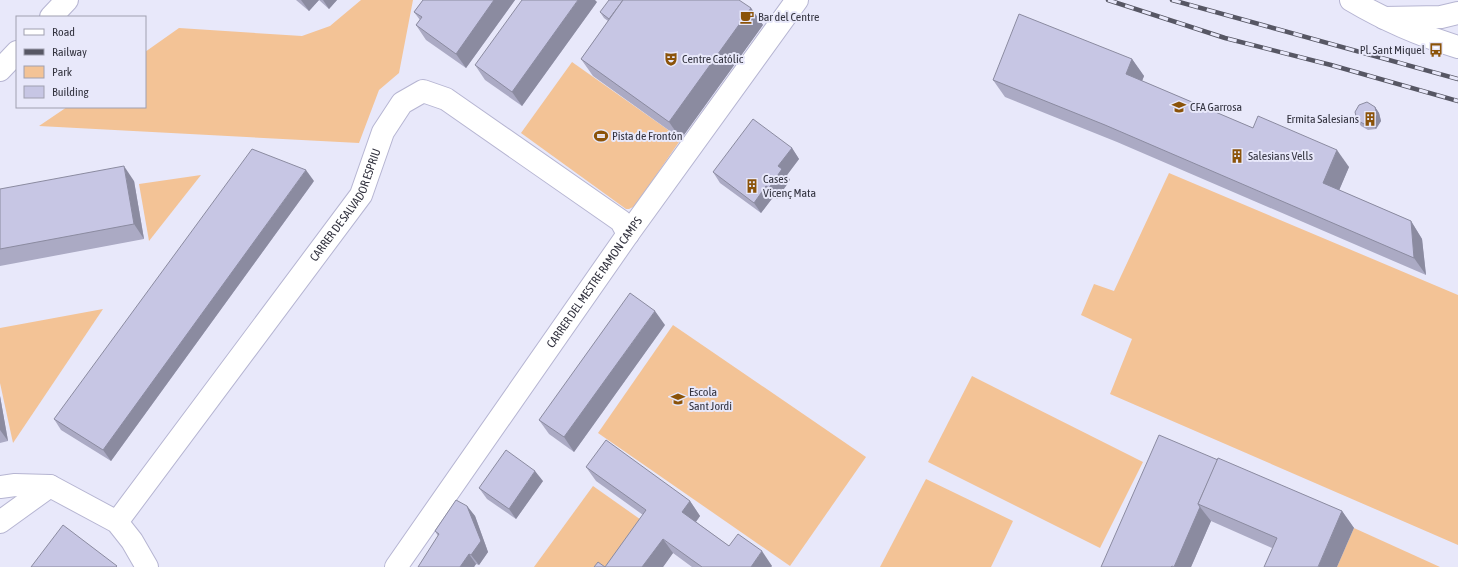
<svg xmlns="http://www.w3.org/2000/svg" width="1458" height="567" viewBox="0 0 1458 567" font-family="'Asap Condensed',sans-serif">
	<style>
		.green { fill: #f3c396 }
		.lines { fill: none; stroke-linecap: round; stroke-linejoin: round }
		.street-casing { stroke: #b6b5d2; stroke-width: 24 }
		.secondary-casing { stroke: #b6b5d2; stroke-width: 24 }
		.street { stroke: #fff; stroke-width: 22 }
		.secondary { stroke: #fff; stroke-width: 22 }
		.rail-casing { stroke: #575764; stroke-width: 4.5 }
		.rail { stroke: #e8e8fa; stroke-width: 3; stroke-dasharray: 9; stroke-linecap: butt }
		.wall { fill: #abaac4 }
		.shaded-wall { fill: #8b8ba0 }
		.building { fill: #c7c6e4; stroke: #8b8ba0 }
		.labels { text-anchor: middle; stroke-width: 4; stroke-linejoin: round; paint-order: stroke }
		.poi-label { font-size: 12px; fill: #343440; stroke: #e8e8fa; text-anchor: start }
		.street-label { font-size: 12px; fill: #343440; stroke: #e8e8fa }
	</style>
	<rect width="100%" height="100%" fill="#e8e8fa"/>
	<g class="green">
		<polygon points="361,0 413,0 399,73 379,90 359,143 39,126 67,107 145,107 145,52 179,28 302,36 330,26"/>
		<polygon points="572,62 681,139 635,206 629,209 626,209 521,133"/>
		<polygon points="1169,173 1458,295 1458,545 1110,394 1132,339 1081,315 1094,284 1114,291"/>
		<polygon points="201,175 149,241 139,184"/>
		<polygon points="103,309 13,443 0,383 0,328"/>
		<polygon points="673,325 866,457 790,566 598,433"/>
		<polygon points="972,376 1143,462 1100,548 928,462"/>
		<polygon points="926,479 1013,521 991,567 880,567"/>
		<polygon points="593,486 644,522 611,567 534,567"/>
		<polygon points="1354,528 1440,567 1337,567"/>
	</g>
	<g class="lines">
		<defs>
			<g id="street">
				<polyline points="51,17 67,0"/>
				<polyline points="1384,18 1441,17 1458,13"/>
				<polyline points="0,70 17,52"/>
				<polyline points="0,487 15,485 50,486 117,522 132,541 147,567"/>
				<polyline points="0,522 50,486"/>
				<path id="s1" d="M 117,522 L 361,195 L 383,132 L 402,103 L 423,91 L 446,99 L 621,221 L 628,234"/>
				<path id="s2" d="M 396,567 L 628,234 L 797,0"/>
			</g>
			<path id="secondary" d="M 1351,0 C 1383,19 1422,36 1458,47"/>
		</defs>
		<use href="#street" class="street-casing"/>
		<use href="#secondary" class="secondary-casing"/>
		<use href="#street" class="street"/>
		<use href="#secondary" class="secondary"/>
		<defs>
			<g id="rail">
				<polyline points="1108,0 1225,38 1331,65 1458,101"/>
				<polyline points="1172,0 1458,79"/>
			</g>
		</defs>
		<use href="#rail" class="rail-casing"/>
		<use href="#rail" class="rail"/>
	</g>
	<g class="wall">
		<polygon points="296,0 319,0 309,11"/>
		<polygon points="319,0 337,0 329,9"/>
		<polygon points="423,0 515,0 466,68 426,40 416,25 420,20 414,12"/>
		<polygon points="597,2 522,106 485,80 475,65"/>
		<polygon points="751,8 763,25 681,139 593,76 581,59 608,21 604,18 600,12"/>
		<polygon points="1132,59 1144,76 1142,81 1253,128 1349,167 1339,190 1411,221 1422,239 1426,275 1117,142 1005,97 993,80"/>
		<polygon points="1375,107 1379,113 1381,121 1376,129 1368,130 1361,126 1357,120"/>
		<polygon points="792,148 799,159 787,175 790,180 777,199 774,196 761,213 720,183 713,172"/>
		<polygon points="134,181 144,239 0,266 0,189"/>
		<polygon points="314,181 111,461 61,430 54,419"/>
		<polygon points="665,325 574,452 549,434 539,420"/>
		<polygon points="0,396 8,441 0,443"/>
		<polygon points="1218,460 1342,511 1354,528 1272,548 1211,521 1191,567 1101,567"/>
		<polygon points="586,467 690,501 700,516 696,522 729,546 772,566 771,567 692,567 673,553 663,567 594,567 605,567 643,515 596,481"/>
		<polygon points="543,481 516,519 487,499 479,488"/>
		<polygon points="467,506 475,516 488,552 479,565 476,564 474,567 418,567 438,536 435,531"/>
	</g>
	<g class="shaded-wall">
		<polygon points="301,0 319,0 309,11"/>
		<polygon points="323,0 337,0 329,9"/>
		<polygon points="494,0 515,0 466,68 456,54"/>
		<polygon points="578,0 595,0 597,2 522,106 512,92"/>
		<polygon points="751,8 763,25 681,139 669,122"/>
		<polygon points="1132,59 1144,76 1138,91 1126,74"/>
		<polygon points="1375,107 1379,113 1381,121 1376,129 1372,123"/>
		<polygon points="792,148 799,159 787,175 790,180 777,199 769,188 778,166"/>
		<polygon points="1337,150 1349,167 1335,200 1323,183"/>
		<polygon points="124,166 134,181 144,239 134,224"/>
		<polygon points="306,170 314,181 111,461 103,450"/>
		<polygon points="766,186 774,196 761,213 754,203"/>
		<polygon points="1411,221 1422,239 1426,275 1414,258"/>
		<polygon points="655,311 665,325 574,452 564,437"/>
		<polygon points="0,396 8,441 0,430"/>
		<polygon points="535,471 543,481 516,519 509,509"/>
		<polygon points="690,501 700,516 692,527 682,512"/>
		<polygon points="467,506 475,516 488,552 479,565 471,555"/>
		<polygon points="1200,507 1211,521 1191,567 1174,567"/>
		<polygon points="1342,511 1354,528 1337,567 1318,567"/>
		<polygon points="663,539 673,553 663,567 642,567"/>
		<polygon points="762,551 772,566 771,567 751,567"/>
		<polygon points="469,554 476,564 474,567 460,567"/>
	</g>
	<g class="building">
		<polygon points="423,0 494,0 456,54 416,25 422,17 414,12"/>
		<polygon points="522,0 578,0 512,92 475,65"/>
		<polygon points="609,0 623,0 609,19 600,12"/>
		<polygon points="623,0 739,0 751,8 669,122 581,59"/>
		<polygon points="1019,14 1132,59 1126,74 1253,128 1258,116 1337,150 1323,183 1411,221 1414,258 1105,125 993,80"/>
		<polygon points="1367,102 1375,107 1377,115 1372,123 1364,124 1357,120 1355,112 1359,105"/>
		<polygon points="753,119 792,148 778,166 782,169 769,188 766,186 754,203 713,172"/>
		<polygon points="252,149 306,170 103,450 54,419"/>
		<polygon points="124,166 134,224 0,249 0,189"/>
		<polygon points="630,293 655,311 564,437 539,420"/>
		<polygon points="1159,435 1218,460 1198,504 1200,507 1174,567 1172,566 1171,567 1101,567"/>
		<polygon points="606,440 690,501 682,512 729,546 738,534 762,551 751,567 702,567 663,539 642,567 594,567 598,562 605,567 646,510 586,467"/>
		<polygon points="506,450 535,471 509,509 479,488"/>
		<polygon points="1218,458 1342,511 1318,567 1264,567 1277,538 1198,504"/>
		<polygon points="456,500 467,506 481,541 471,555 469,554 460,567 418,567 439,534 435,531"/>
		<polygon points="63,525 117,566 116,567 31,567"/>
	</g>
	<defs>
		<symbol id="cafe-bare" viewBox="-9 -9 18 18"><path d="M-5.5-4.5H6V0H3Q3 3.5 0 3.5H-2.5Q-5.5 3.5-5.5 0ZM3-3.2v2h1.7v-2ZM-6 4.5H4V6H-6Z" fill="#8b5309" stroke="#e8e8fa" stroke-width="2.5" paint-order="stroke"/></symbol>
		<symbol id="bus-bare" viewBox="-9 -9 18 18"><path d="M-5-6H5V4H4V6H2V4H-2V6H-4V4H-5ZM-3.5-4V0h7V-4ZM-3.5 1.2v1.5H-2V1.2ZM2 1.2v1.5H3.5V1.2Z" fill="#8b5309" stroke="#e8e8fa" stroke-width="2.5" paint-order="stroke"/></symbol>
		<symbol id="theatre-bare" viewBox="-9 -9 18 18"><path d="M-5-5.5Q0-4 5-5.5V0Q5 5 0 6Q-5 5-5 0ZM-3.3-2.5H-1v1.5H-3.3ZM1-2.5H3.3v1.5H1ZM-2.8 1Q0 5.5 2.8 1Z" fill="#8b5309" stroke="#e8e8fa" stroke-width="2.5" paint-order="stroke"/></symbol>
		<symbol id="school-bare" viewBox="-9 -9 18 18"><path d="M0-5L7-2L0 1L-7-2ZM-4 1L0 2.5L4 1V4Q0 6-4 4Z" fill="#8b5309" stroke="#e8e8fa" stroke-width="2.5" paint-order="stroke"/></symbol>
		<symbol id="building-bare" viewBox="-9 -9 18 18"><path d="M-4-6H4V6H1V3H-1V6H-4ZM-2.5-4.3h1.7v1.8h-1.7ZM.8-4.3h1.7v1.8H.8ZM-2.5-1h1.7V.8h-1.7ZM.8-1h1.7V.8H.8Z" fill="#8b5309" stroke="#e8e8fa" stroke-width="2.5" paint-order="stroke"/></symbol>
		<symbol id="stadium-bare" viewBox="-9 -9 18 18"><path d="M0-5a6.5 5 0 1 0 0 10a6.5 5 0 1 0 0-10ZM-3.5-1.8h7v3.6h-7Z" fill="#8b5309" stroke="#e8e8fa" stroke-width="2.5" paint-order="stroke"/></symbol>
	</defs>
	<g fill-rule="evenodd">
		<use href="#cafe-bare" x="737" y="7" width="20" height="20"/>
		<use href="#bus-bare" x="1426" y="40" width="20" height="20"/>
		<use href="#theatre-bare" x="661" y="49" width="20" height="20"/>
		<use href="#school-bare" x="1169" y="97" width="20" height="20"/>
		<use href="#building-bare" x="1360" y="109" width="20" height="20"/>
		<use href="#stadium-bare" x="591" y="126" width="20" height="20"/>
		<use href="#building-bare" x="1227" y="146" width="20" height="20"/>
		<use href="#building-bare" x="742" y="176" width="20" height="20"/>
		<use href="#school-bare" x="668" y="389" width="20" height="20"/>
	</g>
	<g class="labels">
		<g class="poi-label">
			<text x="758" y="21">Bar del Centre</text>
			<text x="1425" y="54" text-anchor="end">Pl. Sant Miquel</text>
			<text x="682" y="63">Centre Católic</text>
			<text x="1190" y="111">CFA Garrosa</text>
			<text x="1359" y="123" text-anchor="end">Ermita Salesians</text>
			<text x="612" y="140">Pista de Frontón</text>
			<text x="1248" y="160">Salesians Vells</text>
			<text x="763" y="183">Cases<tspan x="763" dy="14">Vicenç Mata</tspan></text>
			<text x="689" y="396">Escola<tspan x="689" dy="14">Sant Jordi</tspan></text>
		</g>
		<g class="street-label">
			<text dy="4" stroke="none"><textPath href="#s1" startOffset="392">CARRER DE SALVADOR ESPRIU</textPath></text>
			<text dy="4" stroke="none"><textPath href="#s2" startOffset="347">CARRER DEL MESTRE RAMON CAMPS</textPath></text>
		</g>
	</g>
	<rect x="16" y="16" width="130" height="92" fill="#e8e8fa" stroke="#a0a0b0"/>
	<rect x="24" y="29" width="20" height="6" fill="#ffffff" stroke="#a0a0b0"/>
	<text x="52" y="36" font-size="12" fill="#343440">Road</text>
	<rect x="24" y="49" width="20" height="6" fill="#575764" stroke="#a0a0b0"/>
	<text x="52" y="56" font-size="12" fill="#343440">Railway</text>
	<rect x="24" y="66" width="20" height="12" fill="#f3c396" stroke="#a0a0b0"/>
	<text x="52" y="76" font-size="12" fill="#343440">Park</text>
	<rect x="24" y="86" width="20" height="12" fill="#c7c6e4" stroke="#a0a0b0"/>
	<text x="52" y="96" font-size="12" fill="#343440">Building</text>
</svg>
